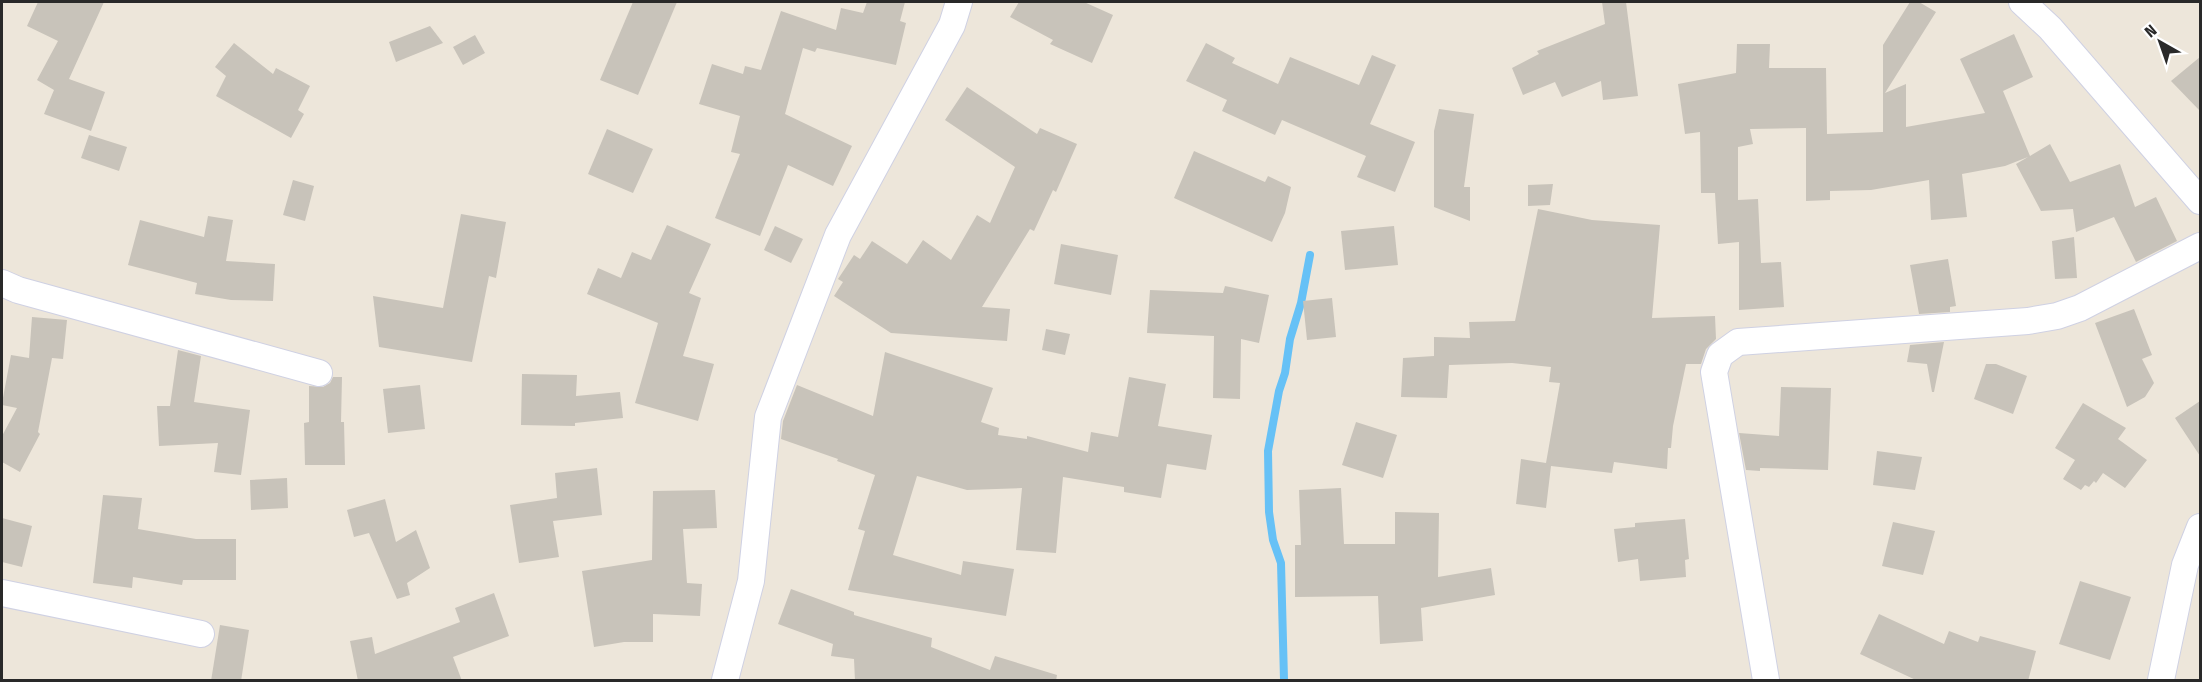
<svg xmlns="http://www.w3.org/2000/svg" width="2202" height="682" viewBox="0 0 2202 682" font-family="'Fira Sans Condensed',sans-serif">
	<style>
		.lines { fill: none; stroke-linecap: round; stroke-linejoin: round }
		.stream { stroke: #66c1f6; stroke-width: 8 }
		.building { fill: #c8c3ba }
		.minor-casing { stroke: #cfd1e3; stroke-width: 28 }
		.minor { stroke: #fff; stroke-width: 26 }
	</style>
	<rect width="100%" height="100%" fill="#ede6da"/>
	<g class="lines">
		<polyline class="stream" points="1284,680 1281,563 1273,540 1269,512 1268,451 1279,391 1285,373 1290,339 1301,303 1310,255"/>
	</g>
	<g class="building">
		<polygon points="38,2 104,2 69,79 105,92 91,131 44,114 54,90 37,80 58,41 27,26"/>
		<polygon points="633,2 677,2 638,95 600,80"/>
		<polygon points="867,2 905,2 900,21 906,23 896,65 817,48 815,52 803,48 785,114 852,146 833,186 788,165 760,236 715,218 740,154 731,152 740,116 699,104 712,64 743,74 745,66 761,70 781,11 836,30 841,8 863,13"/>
		<polygon points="1019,2 1084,2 1113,15 1092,63 1050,44 1053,40 1010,17"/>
		<polygon points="1602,2 1626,2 1638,96 1603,100 1601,81 1562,97 1555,82 1523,95 1512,68 1539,54 1537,51 1605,24"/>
		<polygon points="1910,2 1919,2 1936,12 1885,93 1906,84 1906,127 1985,113 1960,59 2014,34 2033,77 2003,91 2030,156 2050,144 2070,182 2120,164 2135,207 2156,197 2177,241 2136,262 2114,217 2076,232 2073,209 2041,211 2016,164 2028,157 2005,166 1962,174 1967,217 1931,220 1929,180 1871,190 1830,191 1830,200 1806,201 1806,128 1750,129 1753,144 1738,147 1738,200 1758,199 1761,263 1781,262 1784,307 1739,310 1739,242 1718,244 1715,193 1701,193 1700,132 1685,134 1678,84 1736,73 1737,44 1770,44 1769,68 1826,68 1827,134 1883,132 1883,45"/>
		<polygon points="430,26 443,43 396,62 389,42"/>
		<polygon points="475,35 485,53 463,65 453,47"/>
		<polygon points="234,43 273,74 276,68 310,86 298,110 304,114 291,138 216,96 226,76 215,67"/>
		<polygon points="1206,43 1235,58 1232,63 1278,84 1290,57 1359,85 1372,55 1396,65 1370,124 1415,142 1395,192 1357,177 1366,156 1282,120 1275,135 1222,111 1227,100 1186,81"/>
		<polygon points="2200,57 2200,111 2171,81"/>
		<polygon points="967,87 1037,134 1040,128 1077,144 1056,192 1053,190 1034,231 1030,229 982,307 1010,309 1007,341 891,333 834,296 843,282 838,279 854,255 860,259 872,241 907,264 923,240 951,260 977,215 990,223 1015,167 945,120"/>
		<polygon points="1439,109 1474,114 1464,187 1470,187 1470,221 1434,207 1434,131"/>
		<polygon points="607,129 653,149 633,193 588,174"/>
		<polygon points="89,135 127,147 119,171 81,158"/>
		<polygon points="1194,151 1265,182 1268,176 1291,187 1285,213 1272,242 1174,198"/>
		<polygon points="293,180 314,186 305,221 283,215"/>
		<polygon points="1553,184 1550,205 1528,206 1528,185"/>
		<polygon points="1538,209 1592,220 1660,225 1652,318 1715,316 1716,339 1706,349 1701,364 1686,364 1673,426 1671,448 1668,448 1667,469 1614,462 1612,473 1551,466 1546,508 1516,504 1521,459 1546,463 1560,383 1549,382 1551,367 1512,363 1449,365 1447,398 1401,397 1403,358 1434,356 1434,337 1470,338 1469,322 1515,321"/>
		<polygon points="461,214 506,222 496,278 489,276 472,362 379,347 373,296 443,308"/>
		<polygon points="208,216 233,220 226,261 275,264 273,301 231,300 195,294 197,283 128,265 140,220 204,237"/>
		<polygon points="667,225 711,244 689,293 701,298 683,356 714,364 698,421 635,403 658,323 587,294 598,268 621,278 632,252 651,260"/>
		<polygon points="775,226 803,239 791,263 764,250"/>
		<polygon points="1394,226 1398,265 1345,270 1341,231"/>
		<polygon points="2074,237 2077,278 2055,279 2052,241"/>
		<polygon points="1061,244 1118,255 1111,295 1054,284"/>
		<polygon points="1948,259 1956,306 1950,307 1950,312 1919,314 1910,265"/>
		<polygon points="1225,286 1269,295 1259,343 1241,339 1240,399 1213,398 1214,336 1147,333 1150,290 1223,293"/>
		<polygon points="1332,298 1336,337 1307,340 1303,301"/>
		<polygon points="2134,309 2152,355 2142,359 2154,383 2145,397 2127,407 2095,323"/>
		<polygon points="32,317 67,320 63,359 52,358 38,432 40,434 20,472 2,462 2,436 17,408 2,405 2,403 11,355 29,358"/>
		<polygon points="1046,329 1070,334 1065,355 1042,350"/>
		<polygon points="1944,342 1934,392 1932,392 1927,364 1907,362 1910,345"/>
		<polygon points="178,350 201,356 194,402 250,410 241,475 214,472 218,443 159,446 157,406 170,406"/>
		<polygon points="885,352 993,388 981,422 999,428 998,435 1027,439 1027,436 1088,452 1091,432 1118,437 1129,377 1166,384 1158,426 1212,435 1206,470 1167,464 1161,498 1124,492 1124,487 1063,477 1056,553 1016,550 1022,488 967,490 917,476 893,555 961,575 963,561 1014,569 1006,616 848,590 865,531 858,529 875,475 837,461 838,459 781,439 783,421 797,385 873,416"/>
		<polygon points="1986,364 1996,364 2027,376 2013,414 1974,399"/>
		<polygon points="522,374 577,375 576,396 620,392 623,418 575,423 575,426 521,425"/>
		<polygon points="333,377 342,377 341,422 344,422 345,465 305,465 304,423 309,422 309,386 323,387 330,383"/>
		<polygon points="420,385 425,429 388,433 383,389"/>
		<polygon points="1781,387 1831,388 1828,470 1760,468 1760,471 1746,470 1739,433 1779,436"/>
		<polygon points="2200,401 2200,456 2175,418"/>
		<polygon points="2083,403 2126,428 2118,439 2147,460 2125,488 2103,473 2096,483 2094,481 2089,487 2085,485 2081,490 2063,479 2075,460 2055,448"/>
		<polygon points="1356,422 1397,435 1383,478 1342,465"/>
		<polygon points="1877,451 1922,457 1915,490 1873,485"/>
		<polygon points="597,468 602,515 553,521 559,557 519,563 510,505 557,498 555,473"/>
		<polygon points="287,478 288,508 251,510 250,480"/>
		<polygon points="1341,488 1344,544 1395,544 1395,512 1439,513 1438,577 1491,568 1495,595 1421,608 1423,641 1380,644 1378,596 1295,597 1295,545 1301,545 1299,490"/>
		<polygon points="715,490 717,528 683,529 687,583 702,584 700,616 653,614 653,642 624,642 594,647 582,571 652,560 653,491"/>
		<polygon points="103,495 142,498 138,529 196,539 236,539 236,580 183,580 182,585 133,577 132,588 93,583"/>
		<polygon points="385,499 396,542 416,530 430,568 407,583 410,595 397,599 369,533 354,537 347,510"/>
		<polygon points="2,518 32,526 22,567 2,562"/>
		<polygon points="1685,519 1689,559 1685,560 1686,577 1640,581 1638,559 1618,562 1614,529 1635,527 1635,523"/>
		<polygon points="1893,522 1935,531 1923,575 1882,566"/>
		<polygon points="2080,581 2131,597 2110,660 2059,644"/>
		<polygon points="791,589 854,612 854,615 932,638 931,647 990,670 995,656 1057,675 1056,681 855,681 854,659 831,656 833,644 778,624"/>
		<polygon points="494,593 509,636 453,657 462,681 358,681 350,641 372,637 375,654 460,622 455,608"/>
		<polygon points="1879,614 1944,644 1949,631 1978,642 1980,636 2036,651 2028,681 1918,681 1860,654"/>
		<polygon points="220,625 249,630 241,681 211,681"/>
	</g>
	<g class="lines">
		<defs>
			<g id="minor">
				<polyline points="2022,2 2050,28 2200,201"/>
				<polyline points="2,283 18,290 319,373"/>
				<polyline points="2,593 201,634"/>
				<polyline points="725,680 751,581 768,417 838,235 952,25 959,2"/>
				<polyline points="1766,680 1714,372 1720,355 1738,342 2028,321 2057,316 2080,308 2200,246"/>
				<polyline points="2161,680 2185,565 2200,527"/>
			</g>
		</defs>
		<use href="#minor" class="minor-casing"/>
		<use href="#minor" class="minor"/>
	</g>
	<rect width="2202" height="682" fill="none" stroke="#292929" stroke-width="6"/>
	<g transform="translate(2160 42) rotate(320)" stroke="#ffffff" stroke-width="4.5" paint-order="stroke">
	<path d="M0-4.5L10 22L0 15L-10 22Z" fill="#292929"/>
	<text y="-9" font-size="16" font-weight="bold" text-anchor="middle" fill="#292929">N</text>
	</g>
</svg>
